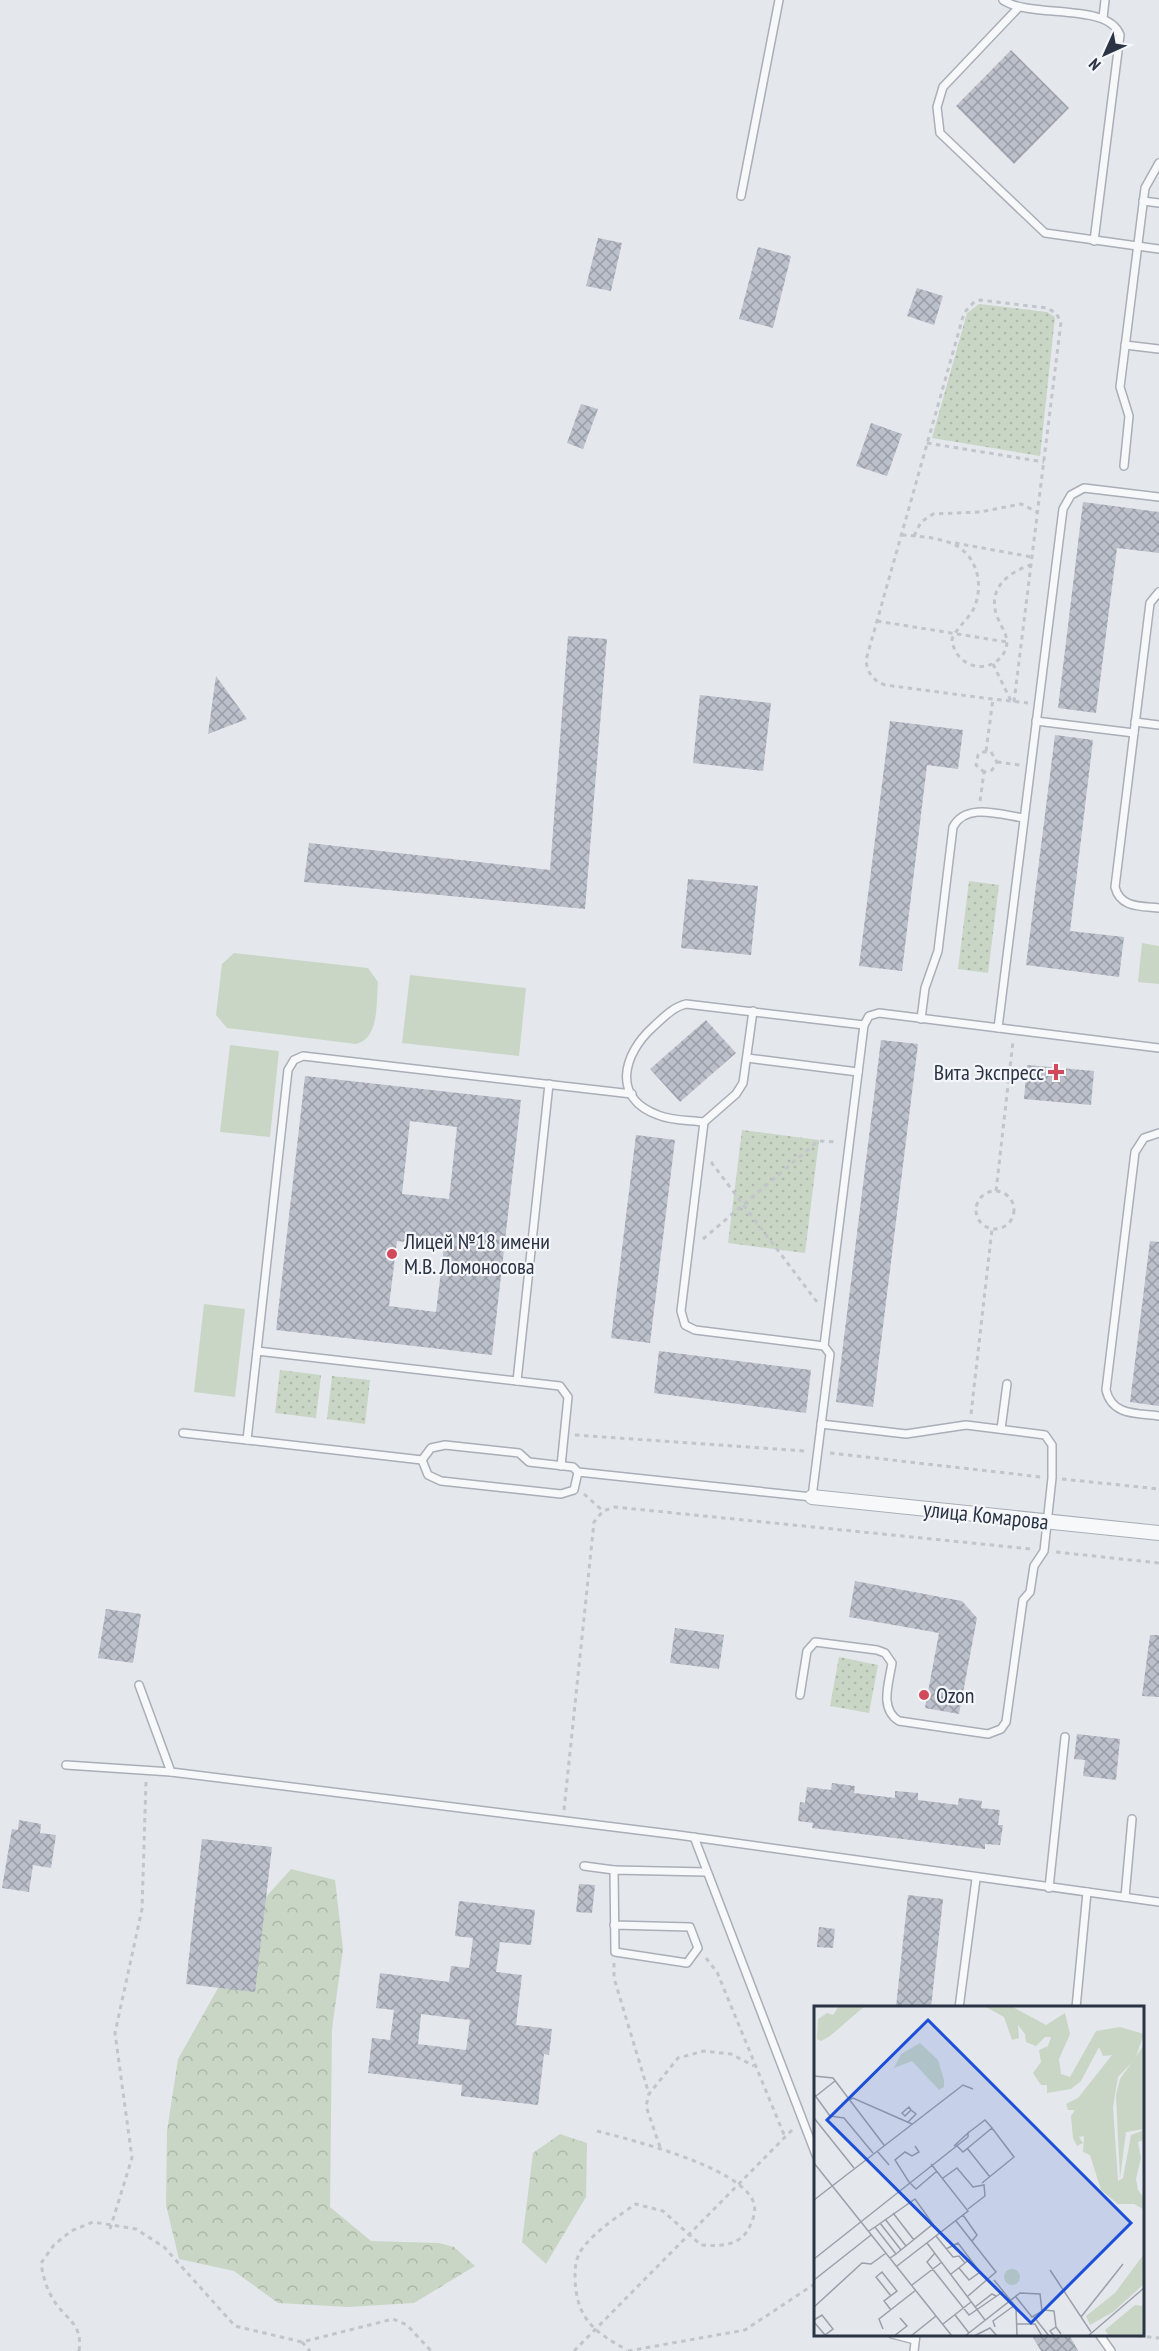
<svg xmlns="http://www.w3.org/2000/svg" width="1159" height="2351" viewBox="0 0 1159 2351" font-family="'PT Sans Narrow',sans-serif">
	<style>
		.grass { fill: url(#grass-dots) }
		.forest { fill: url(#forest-crowns) }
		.garden { fill: #c9d6c5 }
		.building { fill: url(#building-cross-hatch); fill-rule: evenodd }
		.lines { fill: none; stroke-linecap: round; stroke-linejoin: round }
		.lane-casing { stroke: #a9aeb7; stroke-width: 10 }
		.street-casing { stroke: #a9aeb7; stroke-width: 16 }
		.path { stroke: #c2c5cb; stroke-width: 3; stroke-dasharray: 4.5 4.5; stroke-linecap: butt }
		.lane { stroke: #f7f8fa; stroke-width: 7 }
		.street { stroke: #f7f8fa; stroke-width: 14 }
		.poi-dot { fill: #d1495b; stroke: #f4f6f9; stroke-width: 2 }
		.labels { text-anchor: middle; stroke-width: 4.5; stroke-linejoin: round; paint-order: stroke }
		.poi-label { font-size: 22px; fill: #2b3445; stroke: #f4f6f9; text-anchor: start }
		.street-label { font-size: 22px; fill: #2b3445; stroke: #f4f6f9 }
		.inset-road { fill: none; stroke: #9a9fa9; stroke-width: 1.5 }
		.view { fill: #1d4ed8; fill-opacity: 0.15; stroke: #1d4ed8; stroke-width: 3 }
		.inset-edge { fill: none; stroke: #2b3445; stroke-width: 3 }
	</style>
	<defs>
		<pattern id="grass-dots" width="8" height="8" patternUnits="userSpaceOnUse" patternTransform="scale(1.5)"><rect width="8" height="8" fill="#c9d6c5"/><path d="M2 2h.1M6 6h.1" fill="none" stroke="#adb8ab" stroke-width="1.8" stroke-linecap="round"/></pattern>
		<pattern id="forest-crowns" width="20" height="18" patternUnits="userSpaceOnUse" patternTransform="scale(1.5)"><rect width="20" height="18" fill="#c9d6c5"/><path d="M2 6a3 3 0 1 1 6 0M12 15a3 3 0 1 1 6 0" fill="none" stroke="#adb8ab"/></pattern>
		<pattern id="building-cross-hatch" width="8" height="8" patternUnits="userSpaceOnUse" patternTransform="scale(1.5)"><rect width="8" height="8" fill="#bbc0ca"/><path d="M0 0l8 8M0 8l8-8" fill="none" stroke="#989da6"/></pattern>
	</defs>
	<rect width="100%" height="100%" fill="#e4e7ec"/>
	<g class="grass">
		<polygon points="979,304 1047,312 1055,317 1040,456 932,438 967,313"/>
		<polygon points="969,881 999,885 988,973 958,969"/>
		<polygon points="742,1130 819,1140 805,1253 728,1243"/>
		<polygon points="280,1370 321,1375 316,1418 275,1413"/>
		<polygon points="332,1376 370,1380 365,1424 327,1419"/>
		<polygon points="839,1657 878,1665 869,1713 830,1706"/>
	</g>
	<g class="forest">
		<polygon points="291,1869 335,1880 343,1949 332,2029 330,2207 371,2241 439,2243 454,2247 475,2266 414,2303 348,2307 278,2303 234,2271 179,2259 166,2205 167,2131 178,2059 226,1974 255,1909"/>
		<polygon points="560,2134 587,2143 586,2197 546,2264 522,2242 533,2153"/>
	</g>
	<g class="garden">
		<polygon points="1142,943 1159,946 1159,984 1138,982"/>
		<path d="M 234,953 L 368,968 L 378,982 C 376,1002 380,1038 356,1044 L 227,1028 L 216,1015 L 222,964 Z"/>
		<polygon points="410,975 526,988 519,1056 402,1043"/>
		<polygon points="230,1045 279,1051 270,1137 220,1132"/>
		<polygon points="204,1304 245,1309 235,1397 194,1392"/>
	</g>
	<g class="building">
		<polygon points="1011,50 1069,108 1014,164 956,106"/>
		<polygon points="598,238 622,243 611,291 586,286"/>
		<polygon points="758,247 791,256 773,328 739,319"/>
		<polygon points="917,288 943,296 934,325 907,316"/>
		<polygon points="581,404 598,409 583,449 567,443"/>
		<polygon points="871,423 902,434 887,476 856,466"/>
		<polygon points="1083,502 1159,512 1159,553 1117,548 1096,713 1058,708"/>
		<polygon points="568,636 607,639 585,909 304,882 309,843 550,870"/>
		<polygon points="216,676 247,719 208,734"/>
		<polygon points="700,695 771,703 763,771 693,763"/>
		<polygon points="890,721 963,730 958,769 927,765 902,971 859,966"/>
		<polygon points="1055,735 1093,740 1070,931 1124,937 1119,977 1026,965"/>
		<polygon points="688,879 758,886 751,955 681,948"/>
		<polygon points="706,1020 736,1053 680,1102 650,1069"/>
		<polygon points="881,1040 918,1044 873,1407 836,1402"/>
		<polygon points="1027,1065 1094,1071 1091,1105 1024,1099"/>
		<path d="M 305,1076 L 521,1100 L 492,1355 L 276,1330 ZM 410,1121 L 457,1127 L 449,1199 L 402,1194 ZM 397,1241 L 444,1246 L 436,1312 L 389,1306 Z"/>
		<polygon points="636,1135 675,1140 650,1343 611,1338"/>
		<polygon points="1150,1241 1159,1242 1159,1406 1130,1402"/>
		<polygon points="659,1351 811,1370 806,1413 654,1393"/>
		<polygon points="855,1581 962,1601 977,1618 959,1714 925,1708 939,1633 849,1617"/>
		<polygon points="106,1609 141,1614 133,1663 98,1658"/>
		<polygon points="675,1628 724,1635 719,1669 670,1663"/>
		<polygon points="1150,1635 1159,1635 1159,1697 1142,1696"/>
		<polygon points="1077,1734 1120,1739 1116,1780 1083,1776 1085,1760 1074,1759"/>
		<polygon points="832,1783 855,1786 854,1793 895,1798 895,1791 918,1793 918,1800 958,1805 959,1798 982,1801 981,1808 1000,1810 998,1825 1003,1825 1000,1845 985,1844 985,1849 812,1828 813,1823 798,1821 800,1802 805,1803 807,1787 831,1790"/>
		<polygon points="19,1820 41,1824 40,1833 56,1835 51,1868 33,1865 29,1892 2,1888 12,1829 18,1830"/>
		<polygon points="202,1839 272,1847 255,1992 186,1984"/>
		<polygon points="579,1884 595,1885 592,1913 576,1912"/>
		<polygon points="908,1895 943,1899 931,2007 896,2007"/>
		<path d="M 459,1901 L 535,1910 L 531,1945 L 500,1942 L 496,1972 L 522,1975 L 516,2025 L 552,2029 L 549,2055 L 544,2054 L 538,2105 L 461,2096 L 462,2085 L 368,2073 L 372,2038 L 390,2040 L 394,2010 L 376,2008 L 380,1973 L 449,1982 L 451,1966 L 469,1968 L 473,1938 L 455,1936 ZM 421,2014 L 470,2020 L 466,2050 L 418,2044 Z"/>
		<polygon points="819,1927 835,1929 833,1948 817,1947"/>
		<polygon points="1031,2334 1069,2334 1078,2351 1041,2351"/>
	</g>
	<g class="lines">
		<defs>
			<g id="lane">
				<path d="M 1003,0 C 1031,19 1108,2 1120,35 L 1094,241"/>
				<polyline points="1019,7 943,87 937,107 940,133 1045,233 1159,249"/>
				<polyline points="1103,18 1105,0"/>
				<polyline points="741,196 779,0"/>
				<polyline points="1143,201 1159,203"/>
				<polyline points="1125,345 1159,349"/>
				<polyline points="1124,466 1129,416 1120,387 1145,188 1159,163"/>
				<path d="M 1159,592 L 1150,603 L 1115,887 C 1120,908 1141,906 1159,908"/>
				<polyline points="1036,721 1134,733"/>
				<polyline points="1135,722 1159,725"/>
				<path d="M 921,1019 L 925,988 L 938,951 L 953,827 C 966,802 1001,815 1024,818"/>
				<polyline points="998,1028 1063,509 1071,495 1084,488 1159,497"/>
				<polyline points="747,1058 858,1072"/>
				<polyline points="704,1122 736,1094 743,1083 753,1011"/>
				<path d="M 1159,1133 L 1144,1138 L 1135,1152 L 1106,1390 C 1112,1416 1137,1413 1159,1416"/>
				<path d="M 824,1346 L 695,1330 L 685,1325 L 681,1311 L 704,1122 C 689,1120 672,1121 658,1115 C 611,1098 623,1054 653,1027 C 663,1018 673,1007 686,1004 L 864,1025"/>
				<polyline points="257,1351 288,1070 294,1060 303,1056 632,1094"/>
				<polyline points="517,1381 549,1084"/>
				<polyline points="1001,1429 1007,1384"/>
				<polyline points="183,1433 247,1440"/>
				<polyline points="422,1460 247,1440 257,1351 560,1386 568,1397 561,1466"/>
				<polyline points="578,1472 574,1490 561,1494 441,1481 428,1475 422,1460 431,1448 445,1445 519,1453 529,1462 573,1467 578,1472 812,1497 830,1354 824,1346 864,1025 869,1016 879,1013 1159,1048"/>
				<polyline points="139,1685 171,1772 678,1835 1159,1902"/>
				<path d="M 800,1695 L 807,1651 L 815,1642 L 877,1650 L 885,1653 L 892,1663 C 889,1683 879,1709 899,1721 L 988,1734 L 1001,1729 L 1006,1722 L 1023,1600 L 1030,1592 L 1034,1566 L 1044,1551 L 1052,1478 L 1052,1445 L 1045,1435 L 966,1425 L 906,1434 L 821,1424"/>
				<polyline points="66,1765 171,1772"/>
				<polyline points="694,1837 816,2155"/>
				<polyline points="584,1866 614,1870"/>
				<polyline points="1049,1888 1065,1737"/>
				<polyline points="1125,1897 1132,1819"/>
				<polyline points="614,1925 690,1927 698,1948 687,1963 615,1952 614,1870 706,1872"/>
				<polyline points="959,2008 976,1879"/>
				<polyline points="1076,2008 1087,1892"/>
				<polyline points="892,2334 915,2340"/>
				<polyline points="1099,2334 1111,2351"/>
				<polyline points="914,2351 916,2334"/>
			</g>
			<polyline id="street" points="812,1497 1159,1533"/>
		</defs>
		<use href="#lane" class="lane-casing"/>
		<use href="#street" class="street-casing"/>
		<g class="path">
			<polyline points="927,443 1044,462"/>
			<path d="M 902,535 C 917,536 933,537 948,542 C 976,551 985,583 974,608 C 968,620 957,627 952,639 C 954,667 991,678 1005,651 C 1011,637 1001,628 997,616 C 987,589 1008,572 1031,565"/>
			<polyline points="914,536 921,522 933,514 980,512 1021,504 1037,512"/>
			<polyline points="955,543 1032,557"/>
			<polyline points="877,621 1007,642"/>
			<polyline points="993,664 1011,701"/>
			<path d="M 1014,702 L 1061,322 L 1056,313 L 1047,308 L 980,300 L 973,303 L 964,313 L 866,660 C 867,672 873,681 885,685 C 932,691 980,698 1028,703"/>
			<polyline points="986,751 993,699"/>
			<polyline points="997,762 1020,765"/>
			<polyline points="980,801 984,772 992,770 997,762 991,752 981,752 978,755 976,765 984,772"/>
			<polyline points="711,1162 817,1302"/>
			<polyline points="996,1191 1013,1041"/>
			<circle cx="995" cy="1210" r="19"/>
			<polyline points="703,1239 818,1141 837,1142"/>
			<polyline points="971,1414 992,1229"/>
			<polyline points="575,1435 805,1451"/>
			<polyline points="830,1453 1041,1477"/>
			<polyline points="1062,1479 1159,1489"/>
			<polyline points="584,1494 603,1511"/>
			<polyline points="1056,1552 1159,1563"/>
			<polyline points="564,1810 594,1522 603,1511 615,1507 1031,1549"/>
			<polyline points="706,1958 717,1972 785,2137"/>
			<polyline points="614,1963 614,1978 649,2094"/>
			<path d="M 597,2131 C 632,2140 739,2167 753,2201 C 757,2210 753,2220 749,2228 C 739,2247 720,2246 701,2245 L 663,2211 L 636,2204 C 618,2216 595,2231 582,2249 C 575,2259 575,2268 575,2280 C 577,2320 595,2332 627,2350"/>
			<polyline points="660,2147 646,2106 649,2094 678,2058 704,2051 731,2054 754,2066"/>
			<polyline points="110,2229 132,2158 115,2033 142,1909 146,1782"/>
			<polyline points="1120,2334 1159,2338"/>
			<polyline points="302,2342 310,2351"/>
			<path d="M 79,2351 C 83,2322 65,2320 53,2299 C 46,2288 43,2276 41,2263 L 54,2245 L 71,2231 L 93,2222 L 136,2229 L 164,2247 L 235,2326 L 302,2342 L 393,2319 L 407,2325 L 431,2351"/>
			<polyline points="574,2351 792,2130"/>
			<polyline points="628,2351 745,2330 816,2283"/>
		</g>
		<use href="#lane" class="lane"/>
		<use href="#street" class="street"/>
	</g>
	<g class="poi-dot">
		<path d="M1053 1063h6v6h6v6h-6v6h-6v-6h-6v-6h6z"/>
		<circle cx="392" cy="1254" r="6"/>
		<circle cx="924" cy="1695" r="6"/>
	</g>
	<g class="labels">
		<g class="poi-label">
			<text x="1044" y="1080" text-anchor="end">Вита Экспресс</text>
			<text x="404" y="1249">Лицей №18 имени<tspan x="404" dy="25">М.В. Ломоносова</tspan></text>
			<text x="936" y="1703">Ozon</text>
		</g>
		<g class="street-label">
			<text transform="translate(986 1515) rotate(6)" y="8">улица Комарова</text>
		</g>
	</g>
	<g transform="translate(814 2006)">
		<rect width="330" height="330" fill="#e4e7ec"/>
		<path d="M 330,39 L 330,123 L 312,126 L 306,172 L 302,89 L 306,73 ZM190 271a8 8 0 1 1 16 0a8 8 0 1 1-16 0Z" fill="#c9d6c5"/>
		<path d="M 25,0 L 51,0 L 16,30 L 7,35 L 3,33 L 4,13 L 13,7 L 19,9 ZM 170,0 L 197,0 L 232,19 L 251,7 L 256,28 L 245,53 L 247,68 L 256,71 L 282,25 L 306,21 L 330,28 L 321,53 L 304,71 L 299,101 L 304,175 L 309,172 L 317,129 L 330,124 L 330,134 L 324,136 L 327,152 L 322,173 L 324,184 L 330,192 L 329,203 L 320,198 L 304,198 L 287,184 L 276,149 L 269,146 L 270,130 L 265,131 L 269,137 L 263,140 L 259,132 L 257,110 L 261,104 L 254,104 L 252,98 L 264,92 L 298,49 L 289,50 L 285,41 L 267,75 L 257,83 L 233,87 L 233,79 L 227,79 L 219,67 L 227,56 L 225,44 L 234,40 L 237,31 L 231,31 L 222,40 L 212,36 L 211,28 L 204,19 L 205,32 L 198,34 L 190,11 ZM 106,37 L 124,54 L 130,74 L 130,81 L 125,84 L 98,55 L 80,62 L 87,48 ZM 330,248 L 330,278 L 299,306 L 276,319 L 272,310 L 301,287 ZM 321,299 L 330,300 L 330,330 L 295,330 L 291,324 Z" fill="#c9d6c5"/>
		<path class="inset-road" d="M 0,70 L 19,72 L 70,139M 0,88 L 16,110 L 30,112 L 59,147M 2,90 L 21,75M 35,94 L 39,92 L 98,118M 0,112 L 40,162M 94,116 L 102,108 L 97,104 L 95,101 L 88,107 L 91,110 L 97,104M 142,139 L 149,146 L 178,122 L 171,114 L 154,127M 101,140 L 105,146 L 98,150 L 91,146 L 81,154 L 95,176 L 102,183 L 123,165M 153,142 L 176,171M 63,145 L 75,159M 0,157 L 138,330M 129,172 L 143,162 L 159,181 L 170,179 L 171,190 L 154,203M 168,177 L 200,151 L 178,122M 0,194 L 149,79 L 159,83M 79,207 L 100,234M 149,209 L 163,229 L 158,235M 71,213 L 92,240M 142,215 L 182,266 L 154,290M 66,217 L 87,244M 61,221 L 101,193 L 119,218 L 82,248M 55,225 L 61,221 L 82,248 L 76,252M 122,230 L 139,251 L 145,250 L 151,257M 113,237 L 171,314M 132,243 L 144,237 L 166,266 L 155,274 L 145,262M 121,247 L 113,256 L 155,309 L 190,285M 0,253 L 154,131 L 154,127 L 140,140M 83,260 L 154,205 L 117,158M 236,264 L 277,326M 137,268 L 156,253M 0,274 L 57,229M 180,274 L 202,301 L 203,330M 98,279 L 128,256M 202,291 L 218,311 L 230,304 L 240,305 L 242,321M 0,301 L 48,257 L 57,258 L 72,247M 161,301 L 178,288 L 182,290M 77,304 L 70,295 L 83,285 L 68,266 L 62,271 L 77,290M 141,309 L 155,327M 220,311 L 235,330M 267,311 L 309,258M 0,314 L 8,309 L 19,323 L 11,329 L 0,316M 129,318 L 157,296M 203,318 L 221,318 L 228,330M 181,321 L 179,315 L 201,299M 69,323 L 65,313 L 102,284M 80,330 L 93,320 L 86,312M 97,330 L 122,310M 151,330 L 206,287 L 226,288 L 228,305M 160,330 L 176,322 L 183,330M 240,330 L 236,325 L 242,321 L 247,328M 274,330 L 330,282"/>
		<path class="view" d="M 114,14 L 317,217 L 217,317 L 13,114 Z"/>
		<rect width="330" height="330" class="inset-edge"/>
	</g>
	<g transform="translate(1105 54) rotate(225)" stroke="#f4f6f9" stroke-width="4.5" paint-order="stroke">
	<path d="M0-4.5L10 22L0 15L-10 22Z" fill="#2b3445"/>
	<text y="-9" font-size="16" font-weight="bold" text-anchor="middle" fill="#2b3445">N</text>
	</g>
</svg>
